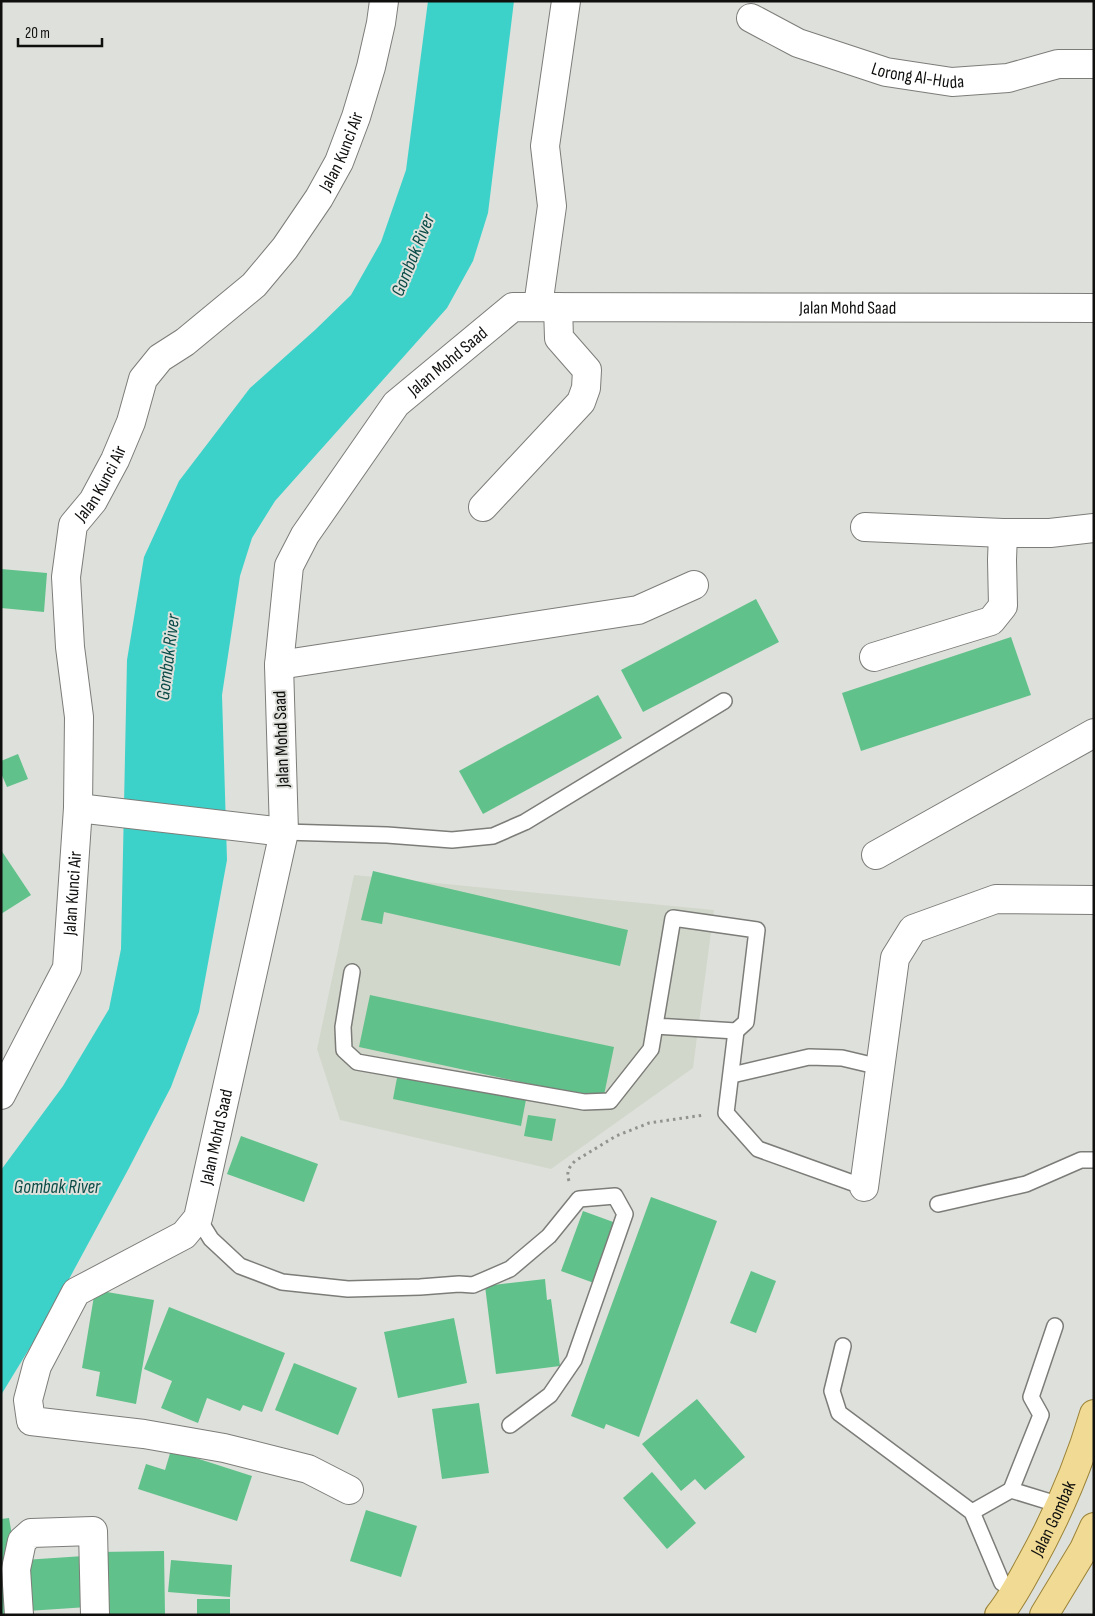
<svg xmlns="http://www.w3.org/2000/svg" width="1095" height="1616" viewBox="0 0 1095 1616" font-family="'Sofia Sans Condensed',sans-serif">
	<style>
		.built { fill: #d2d7cb }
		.water { fill: #3dd2c9 }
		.building { fill: #61c18a }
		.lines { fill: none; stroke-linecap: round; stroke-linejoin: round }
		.lane-casing { stroke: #7c7d79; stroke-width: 18 }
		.street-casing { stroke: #7c7d79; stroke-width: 30 }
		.primary-casing { stroke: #9b8337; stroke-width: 30 }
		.path { stroke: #92938f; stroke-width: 3; stroke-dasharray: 2.5 4; stroke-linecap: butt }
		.lane { stroke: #fff; stroke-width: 15 }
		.street { stroke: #fff; stroke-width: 28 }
		.primary { stroke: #f0da94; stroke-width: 28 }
		.labels { text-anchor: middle; stroke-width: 4; stroke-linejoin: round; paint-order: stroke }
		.street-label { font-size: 18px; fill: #0f0f0e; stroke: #dee0db }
		.water-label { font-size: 19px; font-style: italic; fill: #0a4b47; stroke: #dee0db }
	</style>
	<rect width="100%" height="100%" fill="#dee0db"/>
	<polygon class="built" points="354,875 714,910 693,1068 551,1169 340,1120 317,1049"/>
	<polygon class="water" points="428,1 514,1 488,213 473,261 447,308 275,501 252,538 240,576 222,695 227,860 199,1012 171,1087 129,1168 48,1318 1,1395 1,1170 63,1086 109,1009 121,949 127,660 144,557 179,481 250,388 315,330 351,295 381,242 406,170"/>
	<g class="building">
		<polygon points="1,569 47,573 44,612 1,608"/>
		<polygon points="756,599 779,642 643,712 621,670"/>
		<polygon points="1011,637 1031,695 861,751 842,693"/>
		<polygon points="598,695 622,738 483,814 459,771"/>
		<polygon points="18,754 28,779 7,787 1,773 1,761"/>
		<polygon points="1,850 31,895 1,914"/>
		<polygon points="373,871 628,930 620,966 384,912 382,924 361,920"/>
		<polygon points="370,995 614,1047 603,1100 359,1047"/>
		<polygon points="400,1062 528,1089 521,1126 393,1099"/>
		<polygon points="528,1115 556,1119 552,1141 524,1136"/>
		<polygon points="241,1136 318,1164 304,1202 227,1174"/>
		<polygon points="651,1197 717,1221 639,1437 606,1424 604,1429 571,1416"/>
		<polygon points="583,1211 616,1223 594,1283 561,1271"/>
		<polygon points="751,1271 776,1281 756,1333 730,1323"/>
		<polygon points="545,1279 547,1300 551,1299 560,1366 496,1374 485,1286"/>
		<polygon points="95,1290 154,1300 136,1404 96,1396 100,1372 82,1368"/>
		<polygon points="169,1307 285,1353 262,1412 243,1405 240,1411 207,1398 198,1423 161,1408 172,1381 144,1369"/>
		<polygon points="454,1318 467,1383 398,1398 384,1332"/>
		<polygon points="294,1363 357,1388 338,1435 275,1410"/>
		<polygon points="697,1399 745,1457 705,1490 695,1479 681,1491 642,1444"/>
		<polygon points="479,1403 489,1473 442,1479 432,1409"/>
		<polygon points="171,1450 252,1476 237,1521 138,1489 146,1464 165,1470"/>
		<polygon points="652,1472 696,1523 667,1549 623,1498"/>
		<polygon points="366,1510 417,1526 401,1577 350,1561"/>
		<polygon points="9,1518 16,1559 1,1561 1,1519"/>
		<polygon points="164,1551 165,1615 108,1615 99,1552"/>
		<polygon points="84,1556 88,1607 27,1611 24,1560"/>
		<polygon points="171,1560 232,1565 230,1597 168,1592"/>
		<rect x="1" y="1580" width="3" height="35"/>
		<rect x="197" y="1599" width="33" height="16"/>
	</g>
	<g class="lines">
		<defs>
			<g id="lane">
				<polyline points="284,832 387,835 452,840 493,836 525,822 724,701"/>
				<polyline points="352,972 343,1027 344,1050 357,1062 584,1102 610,1101 651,1049 673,918 757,930 746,1022 736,1031 655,1026"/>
				<polyline points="736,1031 726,1113 758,1149 864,1187"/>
				<polyline points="732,1075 809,1057 842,1058 880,1067"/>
				<polyline points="938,1204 1026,1184 1081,1160 1094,1160"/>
				<polyline points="198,1218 211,1239 240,1266 282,1282 348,1289 420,1287 459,1284 473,1285 510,1269 549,1236 579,1199 615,1196 625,1214 574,1360 550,1395 510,1425"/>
				<polyline points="843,1346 832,1391 839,1413 972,1512 1002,1583"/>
				<polyline points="1011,1490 1041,1415 1031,1397 1055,1326"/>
				<polyline points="972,1512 1011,1490 1060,1505"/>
			</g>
			<g id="street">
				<path id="s1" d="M 751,18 L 798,43 L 886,72 L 952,82 L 1008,78 L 1058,64 L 1094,64"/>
				<polyline points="538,306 552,206 545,146 566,1"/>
				<polyline points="483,507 581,402 586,388 587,370 559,338 558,307"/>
				<polyline points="865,527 1003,533"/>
				<polyline points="874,657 991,621 1003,606 1002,560 1003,533 1050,533 1094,528"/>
				<polyline points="279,665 638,610 694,585"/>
				<polyline points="78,808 284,832"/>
				<polyline points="876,855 1094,733"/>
				<path id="s2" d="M 1,1095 L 67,968 L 78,808 L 79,717 L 70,647 L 66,577 L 73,525 L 93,501 L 115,460 L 131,422 L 143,379 L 160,358 L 185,342 L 254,285 L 285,248 L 319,198 L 339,162 L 356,117 L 371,67 L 381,23 L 384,1"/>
				<polyline points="864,1187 895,958 913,929 996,899 1094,900"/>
				<path id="s3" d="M 349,1490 L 308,1469 L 224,1448 L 144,1434 L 31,1421 L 28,1400 L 37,1366 L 76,1292 L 184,1235 L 198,1218 L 284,832 L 279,665 L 289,566 L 305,535 L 396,404 L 513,307 L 1094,308"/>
				<polyline points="19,1615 16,1569 22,1541 31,1533 93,1531 95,1615"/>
			</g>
			<g id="primary">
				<path id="s4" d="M 999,1615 C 1012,1599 1021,1581 1031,1563 C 1057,1516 1079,1465 1094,1414"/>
				<polyline points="1044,1615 1084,1549 1094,1527"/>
			</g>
		</defs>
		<use href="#lane" class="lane-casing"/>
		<use href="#street" class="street-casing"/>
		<use href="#primary" class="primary-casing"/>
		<path class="path" d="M 569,1181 C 566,1172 569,1167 575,1161 L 616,1136 L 649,1123 L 704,1115"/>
		<use href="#lane" class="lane"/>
		<use href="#street" class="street"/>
		<use href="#primary" class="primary"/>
	</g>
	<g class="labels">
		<g class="street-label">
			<text dy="6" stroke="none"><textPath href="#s1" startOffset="178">Lorong Al-Huda</textPath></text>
			<text dy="6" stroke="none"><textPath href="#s2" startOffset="1058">Jalan Kunci Air</textPath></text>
			<text dy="6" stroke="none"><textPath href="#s3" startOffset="1955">Jalan Mohd Saad</textPath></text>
			<text dy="6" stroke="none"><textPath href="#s3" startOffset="1535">Jalan Mohd Saad</textPath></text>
			<text dy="6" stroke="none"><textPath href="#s2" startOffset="638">Jalan Kunci Air</textPath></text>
			<text transform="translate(281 739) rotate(-92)" y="6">Jalan Mohd Saad</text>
			<text dy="6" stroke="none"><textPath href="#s2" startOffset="218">Jalan Kunci Air</textPath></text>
			<text dy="6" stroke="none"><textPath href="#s3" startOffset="695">Jalan Mohd Saad</textPath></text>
			<text dy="6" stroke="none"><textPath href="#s4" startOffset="111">Jalan Gombak</textPath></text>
		</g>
		<g class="water-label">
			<text transform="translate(412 255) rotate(-68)" y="7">Gombak River</text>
			<text transform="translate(167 657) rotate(-83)" y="7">Gombak River</text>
			<text x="57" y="1193">Gombak River</text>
		</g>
	</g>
	<rect width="1095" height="1616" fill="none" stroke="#0f0f0e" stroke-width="5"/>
	<path d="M18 38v8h84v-8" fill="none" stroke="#0f0f0e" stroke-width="2.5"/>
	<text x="25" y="38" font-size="15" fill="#0f0f0e" stroke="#dee0db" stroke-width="4" paint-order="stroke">20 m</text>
</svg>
